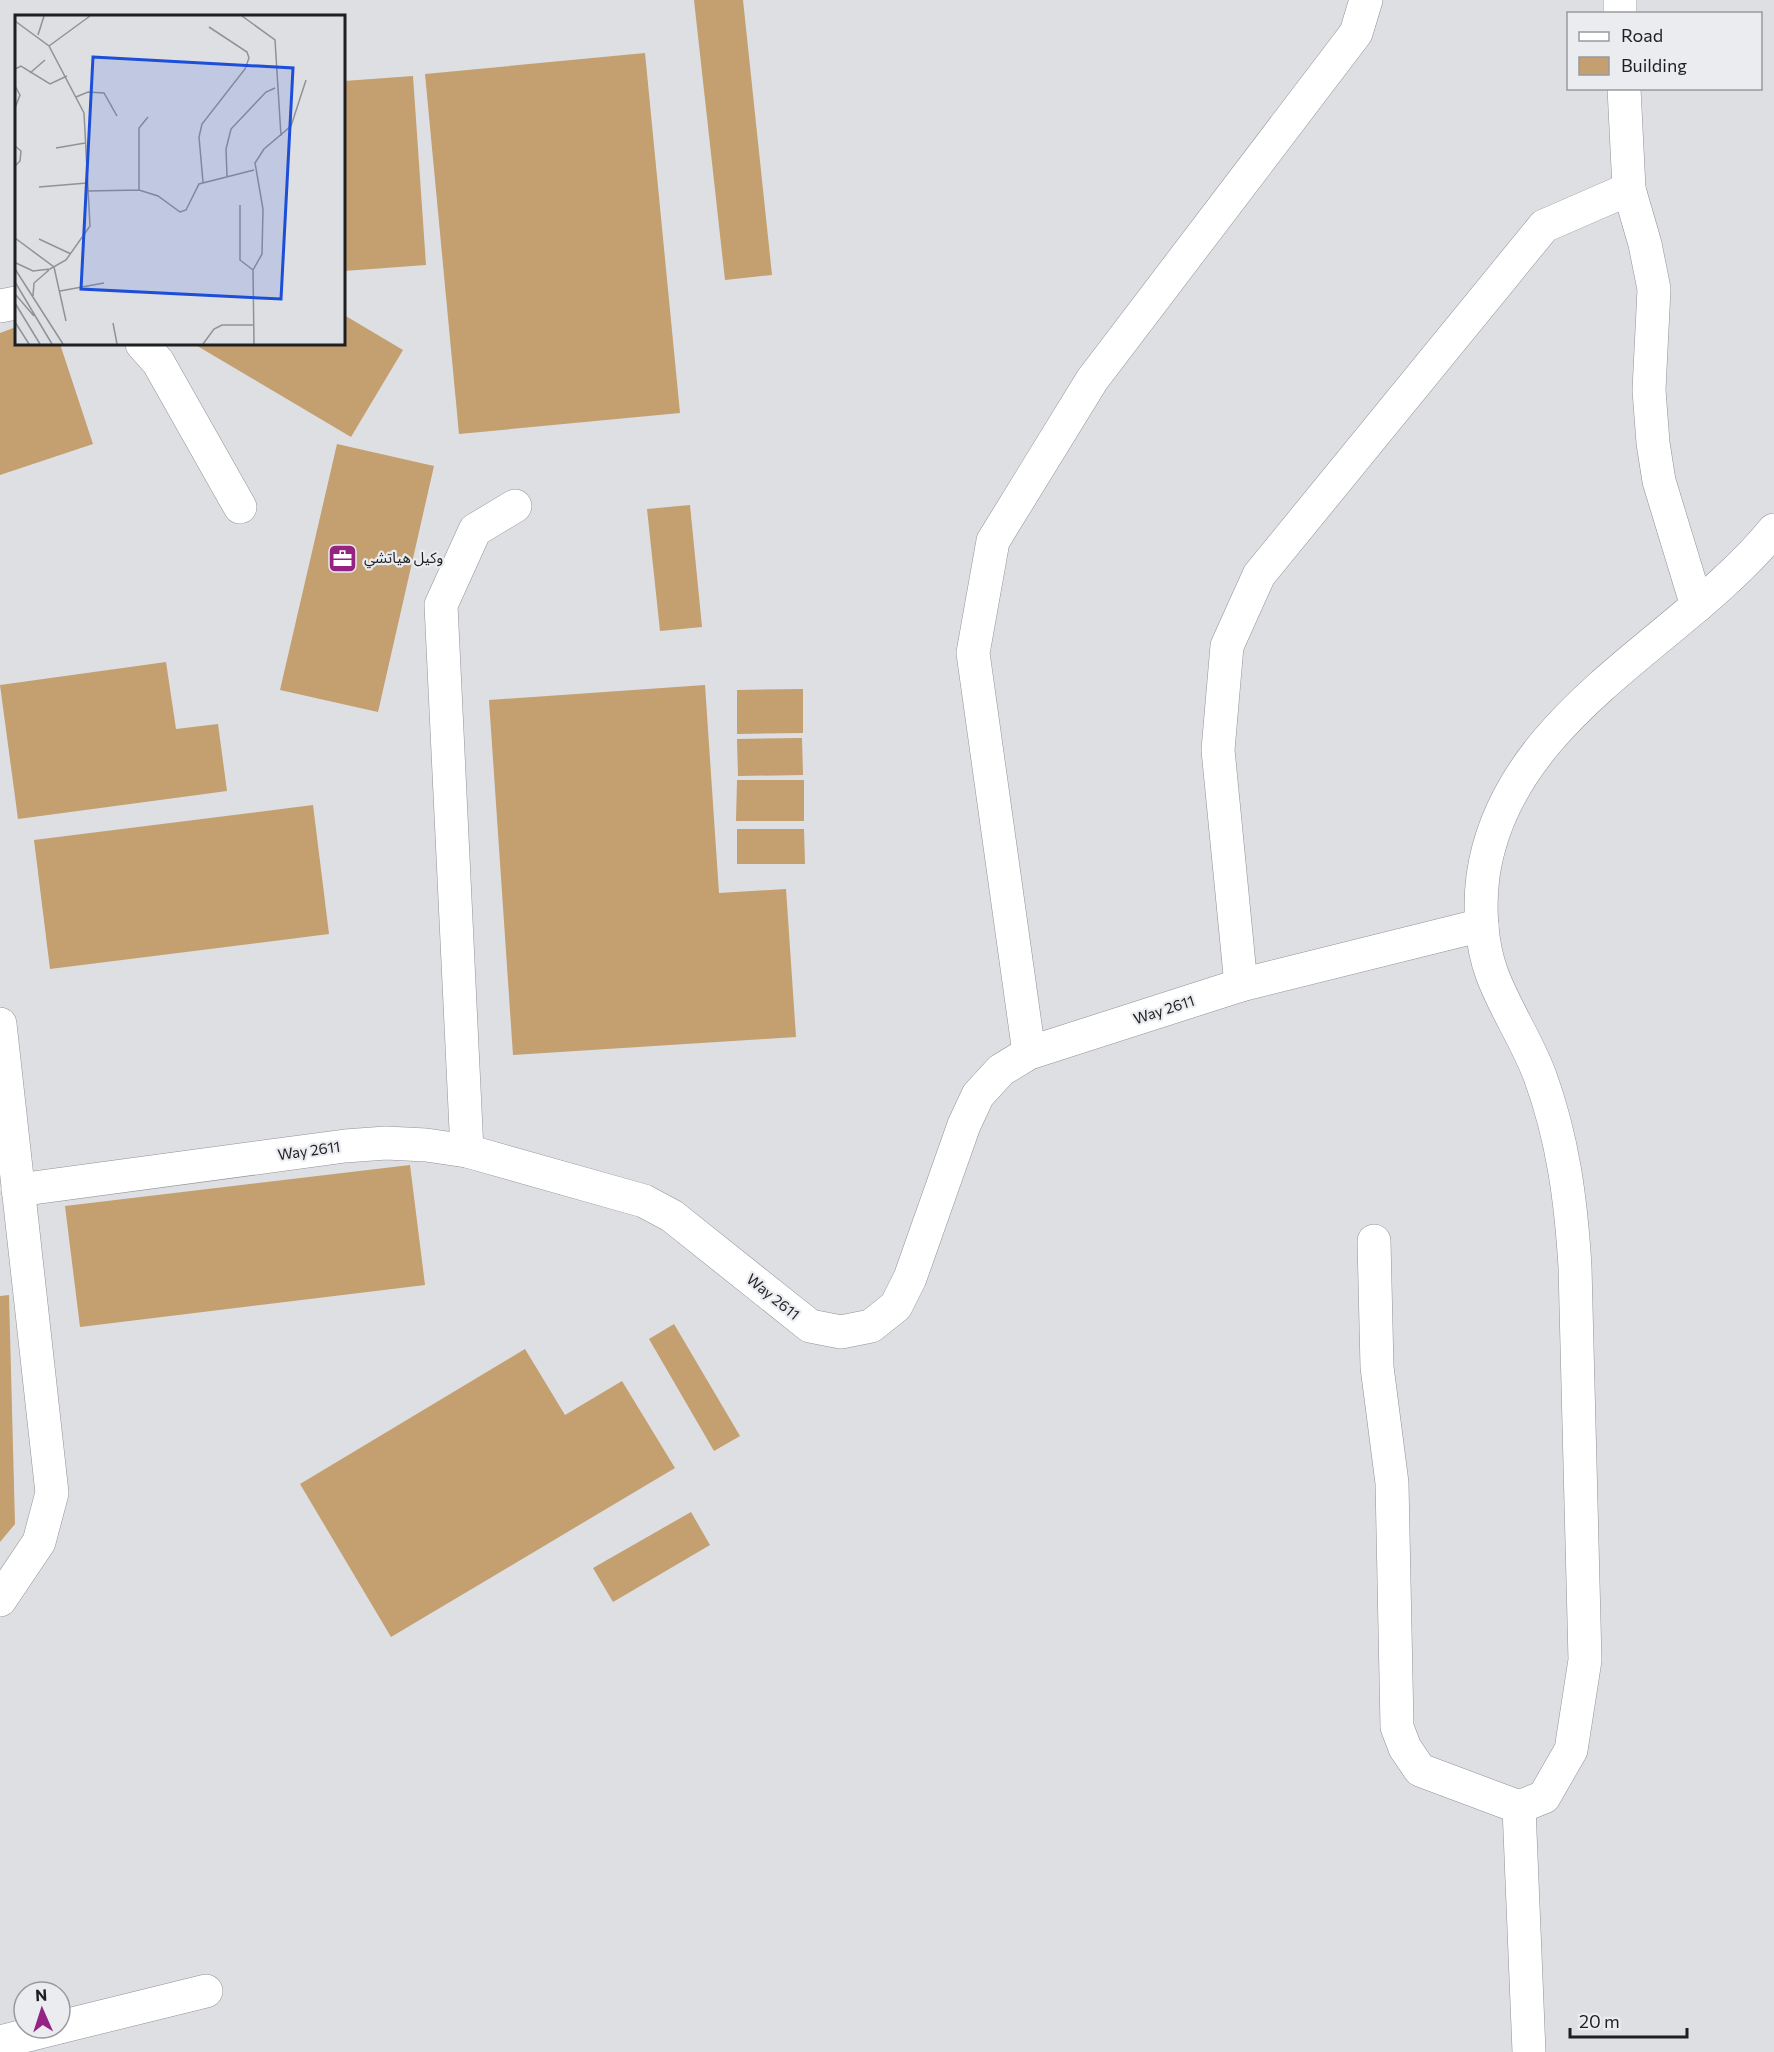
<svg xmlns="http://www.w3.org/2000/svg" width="1774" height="2052" viewBox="0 0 1774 2052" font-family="Commissioner,'Noto Sans Arabic',sans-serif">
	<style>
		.building { fill: #c49f6f }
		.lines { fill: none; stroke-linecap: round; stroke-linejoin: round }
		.minor-casing { stroke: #909296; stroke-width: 34 }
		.minor { stroke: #fff; stroke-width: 33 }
		.labels { text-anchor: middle; stroke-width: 4.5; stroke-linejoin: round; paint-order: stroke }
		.poi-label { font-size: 15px; fill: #1e1f21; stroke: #eaecf0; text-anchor: start }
		.street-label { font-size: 15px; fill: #1e1f21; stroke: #eaecf0 }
		.inset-road { fill: none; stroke: #919295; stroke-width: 1.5 }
		.view { fill: #1d4ed8; fill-opacity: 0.15; stroke: #1d4ed8; stroke-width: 3 }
		.inset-edge { fill: none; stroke: #1e1f21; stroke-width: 3 }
	</style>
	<rect width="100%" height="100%" fill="#dddfe3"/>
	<g class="building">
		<polygon points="694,0 743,0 772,275 725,280"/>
		<polygon points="645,53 680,413 459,434 425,74"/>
		<polygon points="413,76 426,265 344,271 344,81"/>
		<polygon points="344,315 403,350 351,437 194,344 344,344"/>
		<polygon points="16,327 16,344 60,344 93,444 0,475 0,333"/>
		<polygon points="337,444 434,466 378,712 280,690"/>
		<polygon points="690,505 702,627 660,631 647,509"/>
		<polygon points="166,662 176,729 218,724 227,791 18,819 0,685"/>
		<polygon points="705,685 719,893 786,889 796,1037 513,1055 489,700"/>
		<polygon points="803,689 803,733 737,734 737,690"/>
		<polygon points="802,738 803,775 738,776 737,739"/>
		<polygon points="737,780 804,780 804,821 736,821"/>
		<polygon points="313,805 329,934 50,969 34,840"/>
		<polygon points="737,829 804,829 805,864 737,864"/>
		<polygon points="410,1165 425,1285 80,1327 65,1206"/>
		<polygon points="9,1295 15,1524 0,1542 0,1296"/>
		<polygon points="674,1324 740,1436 714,1451 649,1339"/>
		<polygon points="525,1349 565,1415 622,1381 675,1468 391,1637 300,1484"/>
		<polygon points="691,1512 710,1545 613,1602 593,1568"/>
	</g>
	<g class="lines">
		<defs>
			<g id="minor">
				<polyline points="1620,0 1620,14"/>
				<polyline points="1624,88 1629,189 1645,244 1654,289 1649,390 1653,443 1659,481 1697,606"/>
				<polyline points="0,306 16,303"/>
				<polyline points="142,344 158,362 240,507"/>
				<polyline points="1241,985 1218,750 1227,646 1259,575 1544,226 1629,189"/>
				<polyline points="0,1024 52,1493 39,1542 0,1600"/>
				<polyline points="1029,1053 973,653 993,541 1092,380 1356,33 1366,0"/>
				<polyline points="467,1151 441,605 475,530 515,506"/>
				<polyline points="18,1190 345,1146 386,1143 426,1145 467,1151 644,1201 672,1216 810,1326 841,1332 871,1326 896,1306 910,1278 964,1125 978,1095 1001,1070 1029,1053 1241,985 1482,925"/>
				<polyline points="1374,1241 1377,1367 1392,1483 1397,1727 1405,1748 1420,1770 1519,1807"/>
				<polyline points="60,2027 206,1991"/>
				<polyline points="0,2042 56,2028"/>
				<path d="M 1529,2052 L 1519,1807 L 1544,1797 L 1571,1750 L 1585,1660 L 1575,1267 C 1571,1201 1563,1139 1540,1076 C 1527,1041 1505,1009 1492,974 C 1481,944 1479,907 1483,876 C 1506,715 1681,644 1774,530"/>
			</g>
		</defs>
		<use href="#minor" class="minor-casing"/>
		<use href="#minor" class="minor"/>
	</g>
	<defs>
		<symbol id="office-square" viewBox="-11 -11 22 22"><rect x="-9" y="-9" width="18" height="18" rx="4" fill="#942382" stroke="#eaecf0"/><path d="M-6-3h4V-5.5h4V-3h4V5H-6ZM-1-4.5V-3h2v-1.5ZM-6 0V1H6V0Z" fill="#fff"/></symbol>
	</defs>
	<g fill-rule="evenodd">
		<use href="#office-square" x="326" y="542" width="33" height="33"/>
	</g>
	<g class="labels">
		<g class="poi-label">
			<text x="364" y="563">وكيل هياتشي</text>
		</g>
		<g class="street-label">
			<text transform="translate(1164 1010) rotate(-18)" y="5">Way 2611</text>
			<text transform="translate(309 1151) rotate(-8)" y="5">Way 2611</text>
			<text transform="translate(773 1297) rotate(39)" y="5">Way 2611</text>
		</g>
	</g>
	<g transform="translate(15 15)">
		<rect width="330" height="330" fill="#dddfe3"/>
		<path class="inset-road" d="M 227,1 L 260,25 L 266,121M 0,6 L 34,31 L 69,98 L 75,211 L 51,245 L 35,254 L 18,256 L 1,248M 23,20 L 29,1M 34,31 L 75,1M 0,54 L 6,51 L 35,69 L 52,61M 15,58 L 30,45M 0,71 L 5,80 L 0,93M 61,82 L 73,77 L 89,78 L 102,101M 0,131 L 6,136 L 5,146 L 0,151M 41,133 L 70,128M 212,161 L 211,134 L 216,114 L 251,77 L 260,73M 188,167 L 184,122 L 187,109 L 230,54 L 234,43 L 232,37 L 194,12M 24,172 L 72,168M 124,175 L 124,113 L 133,102M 73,176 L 124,175 L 143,181 L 165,197 L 171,195 L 184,169 L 239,155M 225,190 L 225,245 L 238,255M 0,223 L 39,252 L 51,306M 24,224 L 56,239M 0,254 L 48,329M 0,267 L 37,329M 45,276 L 89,268M 0,279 L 19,301M 18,281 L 19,268 L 34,255M 0,288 L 25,329M 0,307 L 14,329M 98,308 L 102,329M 188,329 L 199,314 L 207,310 L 239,310M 239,329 L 238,255 L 247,239 L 248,194 L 240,148 L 249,134 L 276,111 L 291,65"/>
		<path class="view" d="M 78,42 L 278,53 L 266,284 L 66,274 Z"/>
		<rect width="330" height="330" class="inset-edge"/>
	</g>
	<rect x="1567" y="12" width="195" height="78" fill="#eaecf0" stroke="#989a9d" stroke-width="1.5"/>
	<rect x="1579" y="32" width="30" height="9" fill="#ffffff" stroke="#989a9d" stroke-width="1.5"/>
	<text x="1621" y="42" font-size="18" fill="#1e1f21">Road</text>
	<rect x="1579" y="57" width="30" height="18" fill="#c49f6f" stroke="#989a9d" stroke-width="1.5"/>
	<text x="1621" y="72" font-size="18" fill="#1e1f21">Building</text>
	<g transform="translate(42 2010) rotate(357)"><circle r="28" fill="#eaecf0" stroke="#989a9d" stroke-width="1.5"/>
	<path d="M0-4.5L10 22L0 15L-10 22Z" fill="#942382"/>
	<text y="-9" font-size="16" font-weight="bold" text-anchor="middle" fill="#1e1f21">N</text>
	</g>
	<path d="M1570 2028v9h117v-9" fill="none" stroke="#1e1f21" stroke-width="3"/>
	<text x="1579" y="2028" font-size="18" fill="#1e1f21" stroke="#eaecf0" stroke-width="4.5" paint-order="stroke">20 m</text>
</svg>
